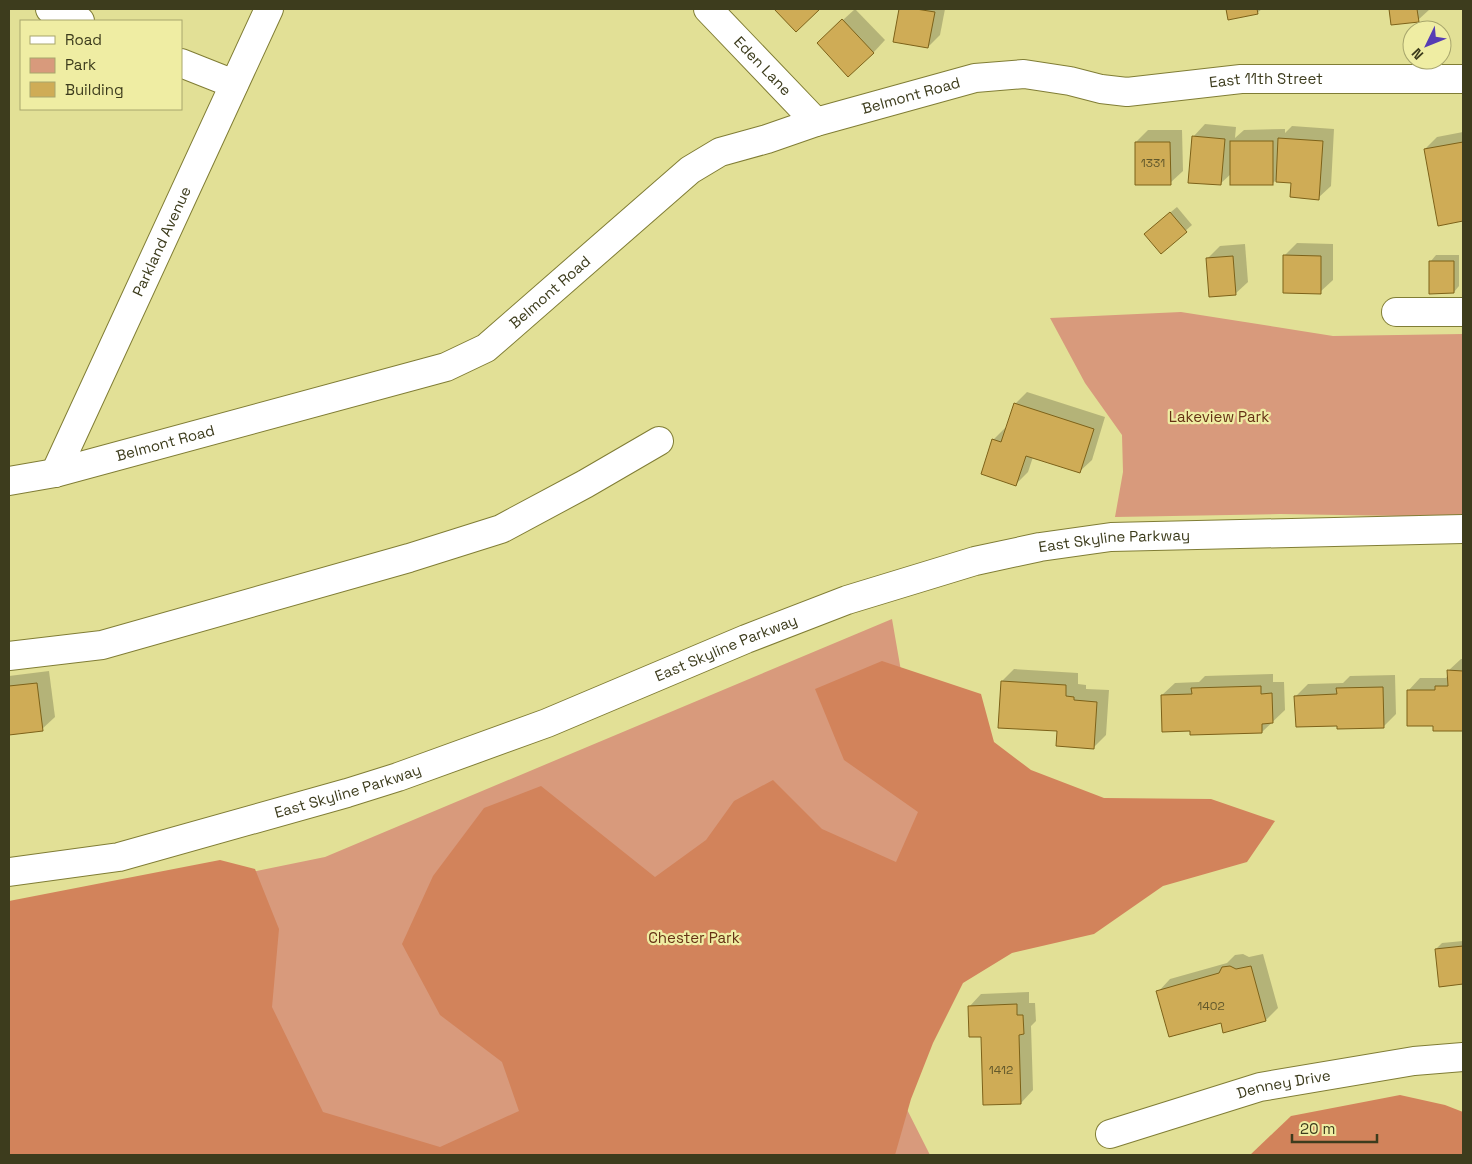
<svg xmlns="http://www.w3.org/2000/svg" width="1472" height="1164" viewBox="0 0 1472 1164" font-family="'Space Grotesk',sans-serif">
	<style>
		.green { fill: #d89a7c }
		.forest { fill: #d2835b }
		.shadow { fill: #0003 }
		.building { fill: #cfac56; stroke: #7d6219 }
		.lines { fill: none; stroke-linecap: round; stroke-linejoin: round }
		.minor-casing { stroke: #807d35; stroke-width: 30 }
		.minor { stroke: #fff; stroke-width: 28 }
		.labels { text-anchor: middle; stroke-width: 4.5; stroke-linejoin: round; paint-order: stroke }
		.number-label { font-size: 12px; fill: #62582b }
		.street-label { font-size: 15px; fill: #3d3c1d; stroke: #efeda3 }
		.park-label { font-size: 15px; fill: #663115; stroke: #efeda3 }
	</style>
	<rect width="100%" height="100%" fill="#e2e096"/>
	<g class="green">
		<polygon points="1181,312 1333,336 1463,334 1463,517 1280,514 1115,517 1123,472 1122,435 1085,383 1050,318"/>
		<polygon points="892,619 942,907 880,1056 930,1155 65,1155 138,895 325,857"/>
	</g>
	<g class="forest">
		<polygon points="882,661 981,694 994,742 1031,770 1104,798 1211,799 1275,821 1247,862 1163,886 1094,934 1012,953 963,983 933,1043 911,1099 895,1155 9,1155 9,901 220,860 255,869 279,929 272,1007 323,1112 440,1147 519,1111 502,1062 440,1015 402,944 433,876 484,808 541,786 655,877 706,840 734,801 773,780 822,829 896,862 918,812 844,760 815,689"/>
		<polygon points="1400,1095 1445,1105 1463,1112 1463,1155 1250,1155 1291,1116"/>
	</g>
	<g class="shadow">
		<polygon points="855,9 885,40 873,53 831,31"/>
		<polygon points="900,9 945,9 940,35 928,47 895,41"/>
		<polygon points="1227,9 1262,9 1257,13 1229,19"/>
		<polygon points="1390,9 1430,9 1418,20 1392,24"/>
		<polygon points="1205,124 1236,127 1235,138 1244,130 1285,129 1285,133 1292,126 1334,129 1331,186 1318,198 1292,182 1277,179 1272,184 1232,173 1220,184 1193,137"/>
		<polygon points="1148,130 1182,130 1183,171 1170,183 1136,142"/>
		<polygon points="1463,132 1463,220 1439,224 1425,149 1437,137"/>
		<polygon points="1177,207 1192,225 1161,252 1151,228"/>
		<polygon points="1297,243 1333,244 1333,280 1320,292 1285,255"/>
		<polygon points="1245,244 1248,282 1235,294 1207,259 1220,246"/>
		<polygon points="1436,255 1459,255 1459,286 1454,292 1431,261"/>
		<polygon points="1027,392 1105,417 1092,460 1079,472 1033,457 1028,472 1016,484 993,440 1005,428 1007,428 1015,404"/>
		<polygon points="1461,659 1463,659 1463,729 1434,730 1434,725 1408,691 1420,678 1446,678 1448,675 1448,671"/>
		<polygon points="1014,669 1078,673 1078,684 1086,685 1086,689 1109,690 1106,735 1093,748 1058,730 1002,681"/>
		<polygon points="49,671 55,717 42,729 9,733 9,676"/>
		<polygon points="1273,674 1273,682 1284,682 1285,710 1262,732 1191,730 1162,695 1175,683 1199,682 1205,676"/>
		<polygon points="1395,675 1396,714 1384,726 1296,696 1308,684 1343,683 1350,676"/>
		<polygon points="1463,941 1463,983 1440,985 1436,949 1442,943"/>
		<polygon points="1243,954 1249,957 1263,954 1278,1008 1266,1020 1222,1022 1158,992 1170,979 1227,963 1235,955"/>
		<polygon points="1029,992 1029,1003 1035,1003 1036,1021 1031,1026 1033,1090 1021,1103 982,1035 969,1007 981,994"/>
	</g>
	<g class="building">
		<polygon points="774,9 820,9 796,32"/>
		<polygon points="899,9 916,9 935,12 928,48 893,42"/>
		<polygon points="1226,9 1257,9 1258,14 1228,20"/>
		<polygon points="1389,9 1417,9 1419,22 1391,25"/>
		<polygon points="842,19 874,53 848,77 817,43"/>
		<polygon points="1192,136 1225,139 1221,185 1188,183"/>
		<polygon points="1278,138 1323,141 1319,200 1290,197 1291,183 1276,182"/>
		<rect x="1230" y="141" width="43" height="44"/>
		<polygon points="1135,142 1170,142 1171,185 1135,185"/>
		<polygon points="1463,142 1463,221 1438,226 1424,149"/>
		<polygon points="1170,212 1187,232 1161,254 1144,234"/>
		<polygon points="1283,255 1321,256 1321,294 1283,293"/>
		<polygon points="1233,256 1236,295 1209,297 1206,258"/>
		<polygon points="1429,261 1454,261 1454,293 1429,294"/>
		<polygon points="1014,403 1094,429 1080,473 1026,456 1016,486 981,474 992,439 1001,442"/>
		<polygon points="1447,670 1463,671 1463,731 1433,731 1433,726 1407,726 1407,690 1435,690 1435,686 1448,686"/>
		<polygon points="1001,681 1066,685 1066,696 1074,697 1074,700 1097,702 1094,749 1056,746 1057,731 998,728"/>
		<polygon points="37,683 43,731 9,735 9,686"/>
		<polygon points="1261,686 1261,694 1272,693 1273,723 1262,724 1262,733 1190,735 1190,731 1162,732 1161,695 1192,694 1191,688"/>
		<polygon points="1383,687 1384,728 1337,729 1337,726 1296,727 1294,696 1337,694 1336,688"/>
		<polygon points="1463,946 1463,984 1439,987 1435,949"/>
		<polygon points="1230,966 1236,969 1251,966 1266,1021 1223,1033 1221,1023 1169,1037 1156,991 1219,973 1222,967"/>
		<polygon points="1017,1004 1017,1015 1023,1015 1024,1034 1019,1035 1021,1104 983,1105 981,1037 969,1037 968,1006"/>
	</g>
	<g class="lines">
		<defs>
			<g id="minor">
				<polyline points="50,9 80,21"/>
				<path id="s1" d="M 708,9 L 816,122"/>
				<polyline points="181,63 234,84"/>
				<polyline points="1396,312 1463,312"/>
				<path id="s2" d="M 55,473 L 269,9"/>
				<path id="s3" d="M 9,481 L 55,473 L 446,367 L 486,348 L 690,170 L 720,152 L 767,139 L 816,122 L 975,78 L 1024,74 L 1070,81 L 1101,89 L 1127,92 L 1241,79 L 1463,79"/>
				<polyline points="9,656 102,645 409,558 501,529 585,484 659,441"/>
				<path id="s4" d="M 9,872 L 119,857 L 347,793 L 398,777 L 547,723 L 746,639 L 847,600 L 975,561 L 1040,547 L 1111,537 L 1463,529"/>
				<path id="s5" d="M 1110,1134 L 1260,1087 L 1414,1061 L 1463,1057"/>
			</g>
		</defs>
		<use href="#minor" class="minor-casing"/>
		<use href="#minor" class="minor"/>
	</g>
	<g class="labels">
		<g class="number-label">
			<text x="1153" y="167">1331</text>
			<text x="1211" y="1010">1402</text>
			<text x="1001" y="1074">1412</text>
		</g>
		<g class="street-label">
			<text dy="5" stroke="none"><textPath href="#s1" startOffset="79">Eden Lane</textPath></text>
			<text dy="5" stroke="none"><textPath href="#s3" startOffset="1361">East 11th Street</textPath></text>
			<text dy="5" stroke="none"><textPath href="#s3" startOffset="1001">Belmont Road</textPath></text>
			<text dy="5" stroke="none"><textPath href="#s2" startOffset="255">Parkland Avenue</textPath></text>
			<text dy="5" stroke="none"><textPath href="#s3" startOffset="581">Belmont Road</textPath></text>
			<text dy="5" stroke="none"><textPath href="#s3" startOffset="161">Belmont Road</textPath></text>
			<text dy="5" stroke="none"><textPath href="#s4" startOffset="1159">East Skyline Parkway</textPath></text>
			<text dy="5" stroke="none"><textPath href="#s4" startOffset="754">East Skyline Parkway</textPath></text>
			<text dy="5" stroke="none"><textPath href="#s4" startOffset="349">East Skyline Parkway</textPath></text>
			<text dy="5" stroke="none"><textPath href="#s5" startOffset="181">Denney Drive</textPath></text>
		</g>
		<g class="park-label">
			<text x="1219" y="422">Lakeview Park</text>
			<text x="694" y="943">Chester Park</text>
		</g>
	</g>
	<rect width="1472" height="1164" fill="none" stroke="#3d3c1d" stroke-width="20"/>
	<rect x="20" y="20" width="162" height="90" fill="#efeda3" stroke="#a8a66d"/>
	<rect x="30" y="36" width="25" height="8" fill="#ffffff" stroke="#a8a66d"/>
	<text x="65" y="45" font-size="15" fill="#3d3c1d">Road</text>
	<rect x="30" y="58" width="25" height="15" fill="#d89a7c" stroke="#a8a66d"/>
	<text x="65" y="70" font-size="15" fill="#3d3c1d">Park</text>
	<rect x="30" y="82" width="25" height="15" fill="#cfac56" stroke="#a8a66d"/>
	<text x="65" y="95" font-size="15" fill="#3d3c1d">Building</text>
	<g transform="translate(1427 45) rotate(227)"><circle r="24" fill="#efeda3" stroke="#a8a66d"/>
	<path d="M0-4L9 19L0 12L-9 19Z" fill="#563cb4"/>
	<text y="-8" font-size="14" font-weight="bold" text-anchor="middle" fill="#3d3c1d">N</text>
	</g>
	<path d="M1292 1134v8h85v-8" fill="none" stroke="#3d3c1d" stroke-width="2.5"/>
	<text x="1300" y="1134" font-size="15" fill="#3d3c1d" stroke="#efeda3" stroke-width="4" paint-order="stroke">20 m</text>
</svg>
